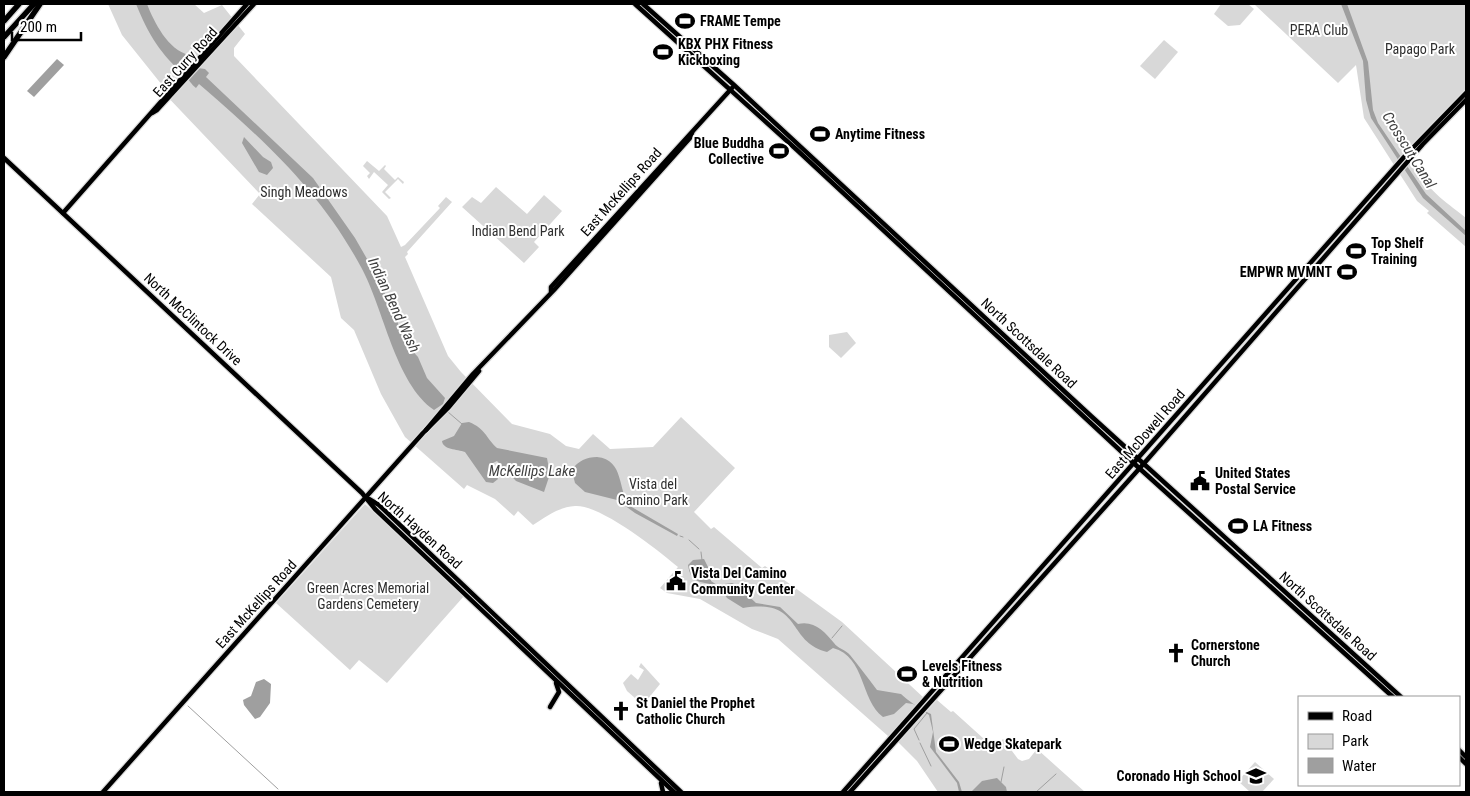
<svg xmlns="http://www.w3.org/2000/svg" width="1470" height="796" viewBox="0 0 1470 796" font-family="'Roboto Condensed',sans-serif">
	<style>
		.green { fill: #d8d8d8 }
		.water { fill: #9f9f9f }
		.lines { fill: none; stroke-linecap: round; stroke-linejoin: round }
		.stream { stroke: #9f9f9f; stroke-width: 1 }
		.primary-casing { stroke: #dbdbdb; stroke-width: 7 }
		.highway-casing { stroke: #dbdbdb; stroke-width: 8 }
		.primary { stroke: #000; stroke-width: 4.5 }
		.highway { stroke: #000; stroke-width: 5.5 }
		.labels { text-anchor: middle; stroke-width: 4; stroke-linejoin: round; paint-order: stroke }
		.poi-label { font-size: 14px; font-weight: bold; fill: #000; stroke: #fff; text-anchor: start }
		.park-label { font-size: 14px; fill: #2f2f2f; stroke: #fff }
		.street-label { font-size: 14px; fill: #000; stroke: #fff }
		.water-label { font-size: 15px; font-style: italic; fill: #404040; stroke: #fff }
	</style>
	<rect width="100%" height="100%" fill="#fff"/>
	<g class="green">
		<path d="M 108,4 L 194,4 L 204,13 L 222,5 L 245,34 L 234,48 L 234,56 L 387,216 L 401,247 L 405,245 L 440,208 L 438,206 L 446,197 L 452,202 L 407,252 L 408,254 L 405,257 L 448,356 L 461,372 L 512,424 L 550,434 L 566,446 L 579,449 L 593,434 L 610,449 L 653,447 L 681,417 L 735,468 L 694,512 L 711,529 L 714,527 L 762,568 L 765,566 L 842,622 L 924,698 L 891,736 L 888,736 L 778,639 L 752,629 L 700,599 L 667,593 L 660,588 L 678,567 C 659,551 600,504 575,506 C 559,507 547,516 533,525 L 518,511 L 514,516 L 495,499 L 467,485 L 464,489 L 405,437 L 381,394 L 354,330 L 341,318 L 331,277 L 252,204 L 260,194 L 161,90 L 162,85 L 122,35 Z"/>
		<polygon points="1221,4 1248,4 1254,9 1240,25 1228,26 1214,14"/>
		<path d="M 1254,4 L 1466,4 L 1466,89 L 1409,147 C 1418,159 1414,160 1419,171 C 1428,191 1450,205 1466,218 L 1466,247 L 1427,213 L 1429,211 L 1417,201 L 1364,118 L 1356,65 L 1338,83 Z"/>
		<polygon points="1164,40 1178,52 1155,79 1140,66"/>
		<polygon points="367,161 379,171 385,165 386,166 384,169 395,180 398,177 404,182 403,184 398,179 385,192 391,198 389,199 382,192 388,185 374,172 369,179 367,176 370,173 363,166"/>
		<polygon points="496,187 527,214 544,195 562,211 534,242 539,247 524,263 462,207 472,197 481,203"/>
		<polygon points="847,332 856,343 841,358 829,347 829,335"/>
		<polygon points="365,504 464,596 387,683 359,660 350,670 276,603"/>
		<polygon points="641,663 660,684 643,705 627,691 623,683 631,674 638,680 644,670 639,667"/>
		<polygon points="937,700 951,712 953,711 994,748 1003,739 1018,759 1022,761 1029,759 1037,749 1085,792 938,792 917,761 898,742"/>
		<polygon points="1255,762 1274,779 1262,792 1250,792 1238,781"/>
	</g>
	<g class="water">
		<path d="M 136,4 L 147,4 C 154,22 168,50 189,55 L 198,68 L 205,69 L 209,73 L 206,77 L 313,178 L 355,238 L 378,278 L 408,346 L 418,357 L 427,378 L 445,398 L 443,404 L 434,410 C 395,383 384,309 361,267 C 321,193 268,144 206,90 L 199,84 L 196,88 C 191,84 190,81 186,77 C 160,53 149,36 136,4 Z"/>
		<polygon points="1341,4 1347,4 1368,62 1373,110 1378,123 1426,194 1466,231 1466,236 1423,198 1371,118 1366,100 1363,61"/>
		<polygon points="57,59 64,65 34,97 27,91"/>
		<polygon points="244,137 263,157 271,162 273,168 267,175 259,172 242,143"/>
		<path d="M 469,422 C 486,429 485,437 497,448 L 547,458 L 550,475 L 552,476 L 563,469 L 572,469 C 579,461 586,457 597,457 C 625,460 617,490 630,506 L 678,534 L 677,536 L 635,513 L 617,500 L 585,492 L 575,483 L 572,471 L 563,470 L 549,477 L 544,492 L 516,481 L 497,461 L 493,463 L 492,467 L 498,479 L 493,483 L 486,482 L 465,452 C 457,449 443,450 442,441 L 454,436 L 462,423 Z"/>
		<path d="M 704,559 L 711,573 L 711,581 L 717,585 L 732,583 L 738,586 L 756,603 L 780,607 L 798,624 C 814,620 825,632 834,643 C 837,648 846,650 850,655 C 859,666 868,678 877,690 L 901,694 C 909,701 919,709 931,714 L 936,752 L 959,782 L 962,792 L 959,792 L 957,783 L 930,747 L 933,732 L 929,715 L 913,704 L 906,703 L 894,714 L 883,717 C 860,700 866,657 833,648 L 827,652 C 786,642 803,598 743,608 L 727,598 L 719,587 C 705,580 691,587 688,565 L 693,560 Z"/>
		<polygon points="264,679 271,684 270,703 260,717 255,719 244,705 243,700 251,696 256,682"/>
		<polygon points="997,778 1006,787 1007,792 971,792 982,781"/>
	</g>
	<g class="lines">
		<g class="stream">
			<polyline points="448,412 462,424"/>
			<polyline points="680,536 683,537"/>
			<polyline points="689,540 699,549"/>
			<polyline points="701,552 702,560"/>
			<polyline points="832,638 842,626"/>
			<polyline points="188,706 278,789"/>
			<polyline points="919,740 914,729 927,713"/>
			<polyline points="920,743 931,766"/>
			<polyline points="1001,782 1004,767"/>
			<polyline points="1036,792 1056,774"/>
		</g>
		<defs>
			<g id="primary">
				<polyline points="635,4 797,150 1139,468 1393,697"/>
				<polyline points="643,4 734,85 1091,416 1401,697"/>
				<polyline points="152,113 157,110 254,4"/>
				<polyline points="4,158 362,493 375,509 674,792"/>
				<polyline points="63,213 247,4"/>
				<polyline points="551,292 551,287 732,88"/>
				<polyline points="426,430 473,374 554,290 690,138 692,133"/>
				<polyline points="369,499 379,505 681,792"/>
				<polyline points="550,707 559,692 556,683"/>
				<polyline points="1459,750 1466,757"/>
				<polyline points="1459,757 1466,764"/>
				<polyline points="661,783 663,792"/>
				<polyline points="103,792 423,433 448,408 479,371"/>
				<polyline points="843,792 1404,157 1466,93"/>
				<polyline points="850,792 1147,460 1423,144 1466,100"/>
			</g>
			<g id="highway">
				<polyline points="4,21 19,4"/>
				<polyline points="4,37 34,4"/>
				<polyline points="4,57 40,4"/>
			</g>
		</defs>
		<use href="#primary" class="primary-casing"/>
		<use href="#highway" class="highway-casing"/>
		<use href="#primary" class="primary"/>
		<use href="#highway" class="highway"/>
	</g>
	<defs>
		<symbol id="stadium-bare" viewBox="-9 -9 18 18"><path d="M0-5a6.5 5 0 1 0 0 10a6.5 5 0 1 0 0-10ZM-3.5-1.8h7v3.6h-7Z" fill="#000" stroke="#fff" stroke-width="2.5" paint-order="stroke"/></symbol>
		<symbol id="civic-bare" viewBox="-9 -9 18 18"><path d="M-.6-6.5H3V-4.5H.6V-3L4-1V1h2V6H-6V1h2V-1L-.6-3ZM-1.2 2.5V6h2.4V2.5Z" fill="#000" stroke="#fff" stroke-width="2.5" paint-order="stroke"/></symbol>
		<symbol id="church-bare" viewBox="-9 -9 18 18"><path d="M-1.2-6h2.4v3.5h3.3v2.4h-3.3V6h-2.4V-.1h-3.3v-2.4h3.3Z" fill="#000" stroke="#fff" stroke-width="2.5" paint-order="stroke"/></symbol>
		<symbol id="school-bare" viewBox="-9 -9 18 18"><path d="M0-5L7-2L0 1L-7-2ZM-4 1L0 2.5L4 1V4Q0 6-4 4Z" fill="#000" stroke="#fff" stroke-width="2.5" paint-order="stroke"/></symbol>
	</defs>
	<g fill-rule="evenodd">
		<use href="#stadium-bare" x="671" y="7" width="28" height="28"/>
		<use href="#stadium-bare" x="649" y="38" width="28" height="28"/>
		<use href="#stadium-bare" x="806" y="120" width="28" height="28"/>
		<use href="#stadium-bare" x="765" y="137" width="28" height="28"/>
		<use href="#stadium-bare" x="1342" y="237" width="28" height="28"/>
		<use href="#stadium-bare" x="1333" y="258" width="28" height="28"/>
		<use href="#civic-bare" x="1186" y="467" width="28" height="28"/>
		<use href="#stadium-bare" x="1224" y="512" width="28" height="28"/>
		<use href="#civic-bare" x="662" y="567" width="28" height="28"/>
		<use href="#church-bare" x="1162" y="639" width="28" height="28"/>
		<use href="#stadium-bare" x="893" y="660" width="28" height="28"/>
		<use href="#church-bare" x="607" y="697" width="28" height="28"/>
		<use href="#stadium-bare" x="935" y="730" width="28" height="28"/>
		<use href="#school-bare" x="1242" y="762" width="28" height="28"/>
	</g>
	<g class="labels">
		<g class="poi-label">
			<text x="700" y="26">FRAME Tempe</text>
			<text x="678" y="49">KBX PHX Fitness<tspan x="678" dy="16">Kickboxing</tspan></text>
			<text x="835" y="139">Anytime Fitness</text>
			<text x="764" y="148" text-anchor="end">Blue Buddha<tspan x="764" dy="16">Collective</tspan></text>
			<text x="1371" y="248">Top Shelf<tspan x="1371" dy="16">Training</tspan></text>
			<text x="1332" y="277" text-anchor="end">EMPWR MVMNT</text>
			<text x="1215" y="478">United States<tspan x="1215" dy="16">Postal Service</tspan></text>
			<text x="1253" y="531">LA Fitness</text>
			<text x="691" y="578">Vista Del Camino<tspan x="691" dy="16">Community Center</tspan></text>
			<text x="1191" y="650">Cornerstone<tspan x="1191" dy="16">Church</tspan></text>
			<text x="922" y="671">Levels Fitness<tspan x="922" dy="16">&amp; Nutrition</tspan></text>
			<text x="636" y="708">St Daniel the Prophet<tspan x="636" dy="16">Catholic Church</tspan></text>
			<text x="964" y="749">Wedge Skatepark</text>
			<text x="1241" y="781" text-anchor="end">Coronado High School</text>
		</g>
		<g class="park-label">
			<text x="1319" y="35">PERA Club</text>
			<text x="1420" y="54">Papago Park</text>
			<text x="304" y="197">Singh Meadows</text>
			<text x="518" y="236">Indian Bend Park</text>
			<text x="653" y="489">Vista del<tspan x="653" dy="16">Camino Park</tspan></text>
			<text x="368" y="593">Green Acres Memorial<tspan x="368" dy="16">Gardens Cemetery</tspan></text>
		</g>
		<g class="street-label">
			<text transform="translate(185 62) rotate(-48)" y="5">East Curry Road</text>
			<text transform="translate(621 192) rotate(-48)" y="5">East McKellips Road</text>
			<text transform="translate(193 319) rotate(43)" y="5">North McClintock Drive</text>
			<text transform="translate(1029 343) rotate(43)" y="5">North Scottsdale Road</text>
			<text transform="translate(1145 434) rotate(-49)" y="5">East McDowell Road</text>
			<text transform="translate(420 530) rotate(42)" y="5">North Hayden Road</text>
			<text transform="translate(256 604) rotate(-48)" y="5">East McKellips Road</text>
			<text transform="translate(1328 616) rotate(42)" y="5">North Scottsdale Road</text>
		</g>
		<g class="water-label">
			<text transform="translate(1409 150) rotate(58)" y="5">Crosscut Canal</text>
			<text transform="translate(394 305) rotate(65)" y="5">Indian Bend Wash</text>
			<text x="532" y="476">McKellips Lake</text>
		</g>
	</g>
	<rect width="1470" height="796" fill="none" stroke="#000000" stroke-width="10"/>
	<rect x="1298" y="696" width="162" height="90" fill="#ffffff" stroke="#999999"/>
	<rect x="1308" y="712" width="25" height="8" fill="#000000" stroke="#999999"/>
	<text x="1342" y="721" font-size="15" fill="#000000">Road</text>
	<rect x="1308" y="734" width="25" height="15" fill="#d8d8d8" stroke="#999999"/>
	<text x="1342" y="746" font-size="15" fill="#000000">Park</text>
	<rect x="1308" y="758" width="25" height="15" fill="#9f9f9f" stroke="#999999"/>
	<text x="1342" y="771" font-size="15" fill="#000000">Water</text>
	<path d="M12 32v8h69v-8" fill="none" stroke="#000000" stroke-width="2.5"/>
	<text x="20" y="32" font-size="15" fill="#000000" stroke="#ffffff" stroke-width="4" paint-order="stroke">200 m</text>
</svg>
